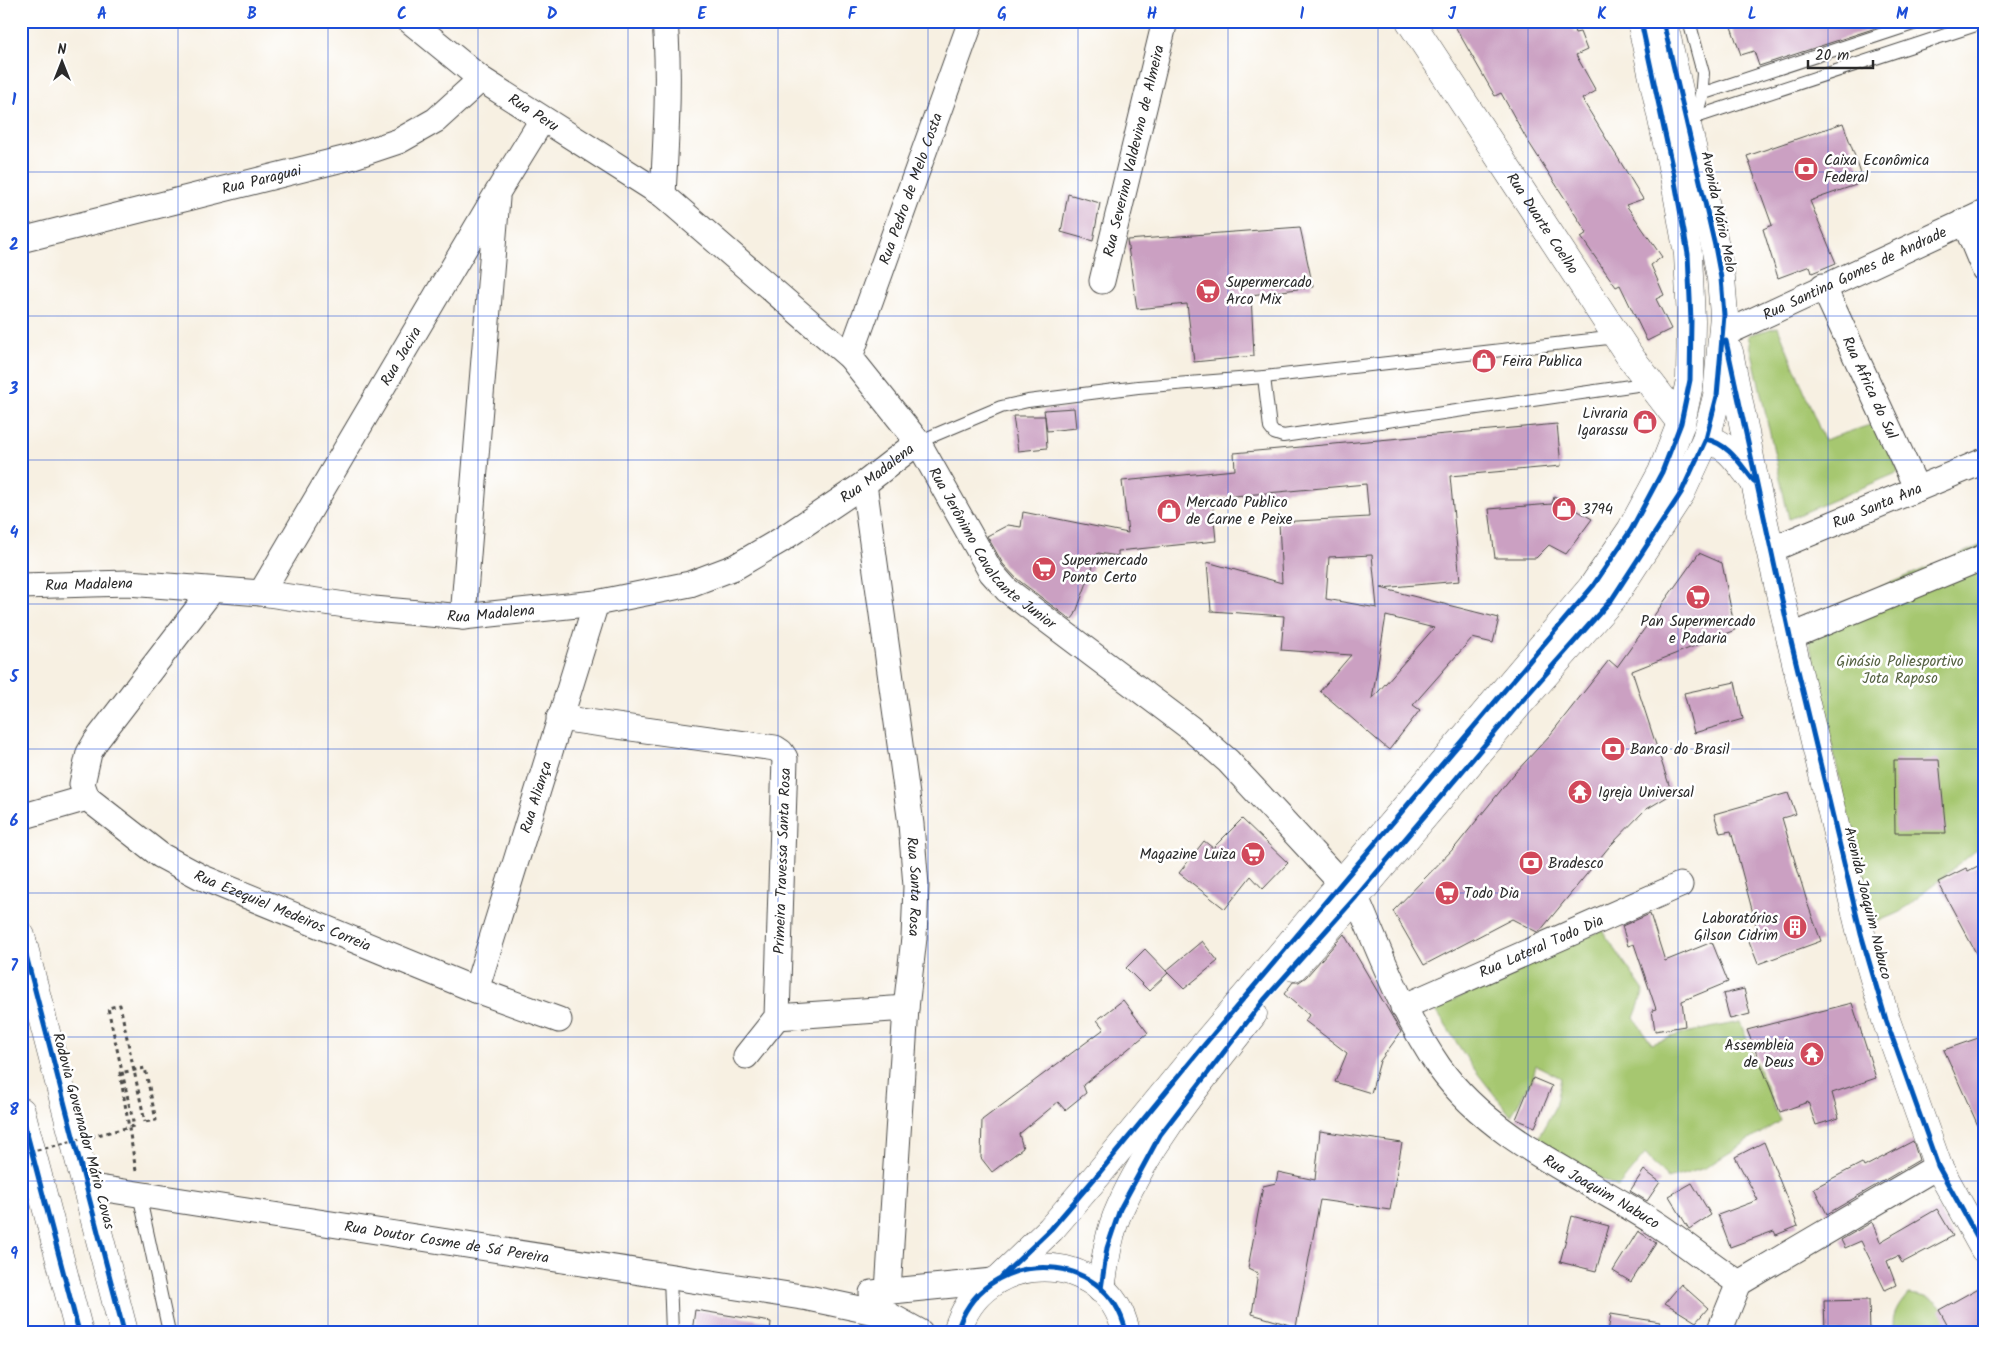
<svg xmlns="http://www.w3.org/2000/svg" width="2005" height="1353" viewBox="0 0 2005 1353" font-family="Kalam,sans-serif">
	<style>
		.green { fill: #a6c770; stroke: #68794e }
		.building { fill: #cba0c2; fill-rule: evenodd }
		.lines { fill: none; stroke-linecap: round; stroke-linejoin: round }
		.lane-casing { stroke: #4a4946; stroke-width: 14 }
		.street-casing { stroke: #4a4946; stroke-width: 27 }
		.secondary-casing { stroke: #4a4946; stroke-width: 29 }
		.primary-casing { stroke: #4a4946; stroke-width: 29 }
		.highway-casing { stroke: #4a4946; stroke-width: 29 }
		.path { stroke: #4a4946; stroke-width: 3; stroke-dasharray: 4 4; stroke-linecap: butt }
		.lane { stroke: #fff; stroke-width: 12 }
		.street { stroke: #fff; stroke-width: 25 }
		.secondary { stroke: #fff; stroke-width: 28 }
		.primary { stroke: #fff; stroke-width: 28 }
		.highway { stroke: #fff; stroke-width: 28 }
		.path-bridge { stroke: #4a4946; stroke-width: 3; stroke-dasharray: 4 4; stroke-linecap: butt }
		.cycleway-casing { stroke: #fff; stroke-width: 8 }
		.cycleway { stroke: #0057b8; stroke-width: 5 }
		.grid { fill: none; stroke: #1d4ed8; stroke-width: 1; stroke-opacity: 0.55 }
		.labels { text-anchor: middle; stroke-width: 5; stroke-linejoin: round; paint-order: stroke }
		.street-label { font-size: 15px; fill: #2b2b2b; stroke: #fff }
		.poi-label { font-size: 15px; fill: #2b2b2b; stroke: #fff; text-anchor: start }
		.park-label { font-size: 15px; fill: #566243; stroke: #fff }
		.neatline { fill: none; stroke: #1d4ed8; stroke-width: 2 }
		.grid-label { font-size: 16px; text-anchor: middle; font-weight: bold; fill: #1d4ed8 }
	</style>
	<rect width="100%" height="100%" fill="#fff"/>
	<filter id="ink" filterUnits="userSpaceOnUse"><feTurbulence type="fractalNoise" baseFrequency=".02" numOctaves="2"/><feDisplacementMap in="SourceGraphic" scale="10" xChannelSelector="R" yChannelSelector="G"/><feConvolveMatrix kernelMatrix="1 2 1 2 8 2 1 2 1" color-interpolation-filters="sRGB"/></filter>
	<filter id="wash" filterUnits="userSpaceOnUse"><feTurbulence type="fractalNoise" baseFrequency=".0096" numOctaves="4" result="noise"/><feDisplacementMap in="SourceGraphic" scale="20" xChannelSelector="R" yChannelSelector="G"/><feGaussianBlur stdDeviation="1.12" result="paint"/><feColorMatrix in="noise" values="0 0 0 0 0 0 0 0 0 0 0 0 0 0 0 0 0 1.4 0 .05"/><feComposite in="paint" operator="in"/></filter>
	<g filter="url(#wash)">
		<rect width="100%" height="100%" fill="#f7f0e2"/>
		<g class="green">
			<polygon points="1778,327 1824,440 1876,423 1899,472 1789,519 1748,335"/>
			<polygon points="1984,544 1984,844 1900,912 1872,924 1804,619"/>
			<polygon points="1602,930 1644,991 1634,1018 1652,1044 1680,1034 1740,1022 1780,1121 1705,1168 1668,1179 1645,1154 1618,1187 1533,1147 1555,1107 1561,1078 1536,1065 1533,1078 1511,1116 1471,1065 1435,1009"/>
			<path d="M 1908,1294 C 1940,1297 1941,1305 1954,1332 L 1894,1332 C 1890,1316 1899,1305 1908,1294 Z"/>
		</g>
		<g id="blocks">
			<g class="building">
				<polygon points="1452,21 1571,21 1575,33 1580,32 1587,50 1576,55 1596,91 1582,99 1643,199 1626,205 1662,257 1651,265 1664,295 1656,299 1671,329 1647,341 1620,285 1616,287 1581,237 1587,233 1526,138 1501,93 1495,96"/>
				<polygon points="1729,21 1888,21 1888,24 1759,66 1754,51 1741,55"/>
				<polygon points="1843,123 1864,182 1810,201 1836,263 1812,273 1810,266 1778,278 1763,229 1772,225 1747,156"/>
				<polygon points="1068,194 1100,203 1093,241 1061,232"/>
				<polygon points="1300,227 1313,287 1251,295 1254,356 1194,362 1187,304 1137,309 1127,240"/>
				<polygon points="1074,408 1076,428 1047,431 1044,410"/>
				<polygon points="1013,416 1045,416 1047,448 1018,451"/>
				<path d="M 1557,424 L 1561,466 L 1450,476 L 1460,581 L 1381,588 L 1499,618 L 1493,643 L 1472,638 L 1413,705 L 1420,710 L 1389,750 L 1320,691 L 1351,655 L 1281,650 L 1284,616 L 1211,611 L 1207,562 L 1282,583 L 1279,522 L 1369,517 L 1366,484 L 1212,498 L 1216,541 L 1118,551 L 1118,556 L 1098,553 L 1075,615 L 1071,620 L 1017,579 L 1003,564 L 987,536 L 1008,525 L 1021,527 L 1023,512 L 1128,533 L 1122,481 L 1235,470 L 1234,453 ZM 1372,555 L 1377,608 L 1326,599 L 1329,557 ZM 1386,616 L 1434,628 L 1372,699 Z"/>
				<polygon points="1554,497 1592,519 1566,554 1549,545 1536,558 1495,558 1489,509 1552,504"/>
				<polygon points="1699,553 1722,563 1735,630 1632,671 1672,794 1645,810 1609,847 1540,931 1537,932 1512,919 1424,965 1393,911 1456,846 1514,774 1550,735 1609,660 1617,667"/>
				<polygon points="1735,682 1743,719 1694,733 1684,693"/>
				<polygon points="1894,760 1939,760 1946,833 1895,833"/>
				<polygon points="1788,793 1796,814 1782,818 1808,905 1821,941 1758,964 1747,936 1758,932 1731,831 1720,833 1714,814"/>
				<polygon points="1242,819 1288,863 1263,889 1251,876 1225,909 1179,873 1204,841 1213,848"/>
				<polygon points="1984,863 1984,968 1938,882 1966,868 1968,871"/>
				<polygon points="1650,914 1665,961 1712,942 1728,982 1682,1001 1685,1026 1655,1031 1652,1010 1656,1009 1634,944 1628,946 1622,926"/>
				<polygon points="1344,934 1401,1032 1380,1061 1371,1093 1335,1082 1347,1053 1305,1021 1309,1015 1284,994 1293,982 1299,982 1306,977"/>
				<polygon points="1202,941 1218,961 1184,989 1166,971"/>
				<polygon points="1145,949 1168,973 1149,991 1126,968"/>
				<polygon points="1744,989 1750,1014 1730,1019 1723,994"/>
				<polygon points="1123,1000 1148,1033 1083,1085 1086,1093 1065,1110 1058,1102 1019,1134 1023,1148 992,1172 981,1158 982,1120 1104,1029 1097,1020"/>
				<polygon points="1852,1003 1876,1078 1832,1093 1839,1118 1816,1125 1808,1102 1780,1112 1747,1030"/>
				<polygon points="1984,1036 1984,1139 1944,1050"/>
				<polygon points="1533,1078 1552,1086 1535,1127 1516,1119"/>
				<polygon points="1320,1131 1402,1143 1390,1210 1320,1200 1296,1327 1252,1314 1258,1273 1248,1268 1263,1186 1276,1183 1278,1172 1315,1180"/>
				<polygon points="1913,1141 1919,1160 1827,1214 1814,1188 1862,1163 1864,1167"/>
				<polygon points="1764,1142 1798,1226 1776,1235 1774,1231 1730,1247 1718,1215 1758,1200 1735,1157"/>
				<polygon points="1644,1170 1660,1182 1647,1201 1630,1191"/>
				<polygon points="1692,1183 1711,1215 1689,1229 1669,1196"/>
				<polygon points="1937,1209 1953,1236 1902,1263 1898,1256 1887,1261 1896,1285 1885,1290 1861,1241 1845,1248 1841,1240 1872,1222 1880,1242"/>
				<polygon points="1572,1216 1609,1226 1596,1271 1560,1262"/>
				<polygon points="1638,1231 1656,1243 1631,1282 1613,1271"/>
				<polygon points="1681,1284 1708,1308 1696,1322 1665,1303"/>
				<polygon points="1984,1285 1984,1332 1951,1332 1939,1310"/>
				<polygon points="1869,1300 1870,1332 1825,1332 1824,1301"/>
				<polygon points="695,1310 771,1322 770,1332 692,1332"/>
				<polygon points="1611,1314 1660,1322 1659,1332 1608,1332"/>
			</g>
		</g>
	</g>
	<g filter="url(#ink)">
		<use href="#blocks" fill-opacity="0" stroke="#4a4946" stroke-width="1"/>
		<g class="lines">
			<defs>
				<g id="lane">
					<polyline points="1689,21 1703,73 1701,99 1694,123"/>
					<polyline points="1701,94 1922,21"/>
					<polyline points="1696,117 1976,25 1975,21"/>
					<polyline points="1264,377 1270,428 1274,433 1283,436 1651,383"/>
					<polyline points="918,442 1001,407 1028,401 1138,387 1264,377 1617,337"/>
					<polyline points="139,1194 169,1332"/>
					<polyline points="670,1277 672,1332"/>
				</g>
				<g id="street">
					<path id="s1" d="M 410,21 L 481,79 L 663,195 L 850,357 L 918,442 L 991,572 L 1007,590 L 1189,727 L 1228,761 L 1341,883"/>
					<path d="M 663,195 C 666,137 670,79 665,21"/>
					<polyline points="1964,221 1984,269"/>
					<path id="s2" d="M 21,240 L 351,157 L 399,141 L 436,120 L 481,79"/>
					<path id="s3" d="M 1102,281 L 1165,21"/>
					<path id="s4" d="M 1823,286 L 1917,489"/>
					<path id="s5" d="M 1724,334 L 1984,213"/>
					<path id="s6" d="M 850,357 L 971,21"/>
					<path id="s7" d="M 864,484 L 911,824 L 916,886 L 914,938 L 906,1008 L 888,1291"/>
					<path id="s8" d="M 1770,550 L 1984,461"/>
					<path id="s9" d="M 21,586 L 128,583 L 261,593 L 374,609 L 463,617 L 596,603 L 690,584 L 735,567 L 781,540 L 864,484 L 918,442"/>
					<path id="s10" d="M 261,593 L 497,193 L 542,120"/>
					<polyline points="463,617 497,198"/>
					<polyline points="1790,637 1984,557"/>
					<polyline points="559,718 775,748 781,752 785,758 777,1017 746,1056"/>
					<polyline points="87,798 82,784 89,753 96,741 212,590"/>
					<path id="s11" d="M 21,817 L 87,798 L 160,855 L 201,877 L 476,990 L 559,1020"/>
					<path id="s12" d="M 1356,897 C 1381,955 1403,1015 1439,1067 C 1492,1141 1581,1175 1655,1223 C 1684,1242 1710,1264 1739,1283"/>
					<path id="s13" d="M 476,990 L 596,603"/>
					<path id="s14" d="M 1403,1007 L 1680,885"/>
					<polyline points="777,1017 906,1008"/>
					<path id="s15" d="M 86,1186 L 808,1298 L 889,1315 L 920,1332"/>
					<polyline points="1739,1283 1938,1166"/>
					<polyline points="872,1293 993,1281"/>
					<polyline points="1719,1332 1739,1283"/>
				</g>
				<g id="secondary">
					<path id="s16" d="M 1410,21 L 1631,358 L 1681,423"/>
				</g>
				<g id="primary">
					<polyline points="1729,352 1755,483 1790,637 1861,934 1886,1020 1938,1166 1984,1249"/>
					<path d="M 1706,439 C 1729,444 1739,463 1753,480"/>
					<polyline points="1294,967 1356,897 1520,703 1612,599 1681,493 1706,439 1717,396 1724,315 1721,278 1715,246 1663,21"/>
					<polyline points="1002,1276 1051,1229 1100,1172 1205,1044 1593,586 1631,530 1662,472 1681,423 1690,380 1691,321 1688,254 1674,176 1641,21"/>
					<path d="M 1101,1289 C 1105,1262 1108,1234 1120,1208 C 1152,1136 1205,1076 1253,1014"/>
					<path d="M 957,1332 C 980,1247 1107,1245 1126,1332"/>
				</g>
				<g id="highway">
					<polyline points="21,936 124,1332"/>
					<polyline points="21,1111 79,1332"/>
				</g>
			</defs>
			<use href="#lane" class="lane-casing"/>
			<use href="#street" class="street-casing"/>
			<use href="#secondary" class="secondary-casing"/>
			<use href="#primary" class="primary-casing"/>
			<use href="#highway" class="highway-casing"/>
			<polyline class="path" points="136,1171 120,1073 145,1068 156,1120 145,1122"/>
			<use href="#lane" class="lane"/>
			<use href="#street" class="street"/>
			<use href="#secondary" class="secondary"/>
			<use href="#primary" class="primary"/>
			<use href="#highway" class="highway"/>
			<polyline class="path-bridge" points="21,1154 134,1126 108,1008 120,1005 145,1122"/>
			<defs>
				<g id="cycleway">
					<polyline points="1726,341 1790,637 1861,934 1886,1020 1938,1166 1984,1249"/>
					<path d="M 1706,439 C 1729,444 1740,464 1754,481"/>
					<polyline points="21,936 124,1332"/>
					<polyline points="21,1111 79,1332"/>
					<polyline points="1002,1276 1051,1229 1100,1172 1205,1044 1593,586 1631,530 1662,472 1681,423 1690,380 1691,321 1688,254 1674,176 1641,21"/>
					<polyline points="1101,1289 1107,1248 1120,1209 1160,1135 1264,1000 1356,897 1520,703 1612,599 1681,493 1706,439 1717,396 1724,315 1721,278 1715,246 1663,21"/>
					<path d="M 957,1332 C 980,1247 1107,1245 1126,1332"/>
				</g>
			</defs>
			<use href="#cycleway" class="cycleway-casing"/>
			<use href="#cycleway" class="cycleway"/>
		</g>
	</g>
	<path class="grid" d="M 178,21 L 178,1332M 328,21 L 328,1332M 478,21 L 478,1332M 628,21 L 628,1332M 778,21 L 778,1332M 928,21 L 928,1332M 1078,21 L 1078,1332M 1228,21 L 1228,1332M 1378,21 L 1378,1332M 1528,21 L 1528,1332M 1678,21 L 1678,1332M 1828,21 L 1828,1332M 21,172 L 1984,172M 21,316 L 1984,316M 21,460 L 1984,460M 21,604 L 1984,604M 21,749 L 1984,749M 21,893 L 1984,893M 21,1037 L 1984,1037M 21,1181 L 1984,1181"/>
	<defs>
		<symbol id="bank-disc" viewBox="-11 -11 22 22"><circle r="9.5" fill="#d1495b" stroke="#fff"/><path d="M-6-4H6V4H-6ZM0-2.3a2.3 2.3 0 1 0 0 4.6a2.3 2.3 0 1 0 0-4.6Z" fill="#fff"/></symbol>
		<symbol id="supermarket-disc" viewBox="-11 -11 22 22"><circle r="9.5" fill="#d1495b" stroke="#fff"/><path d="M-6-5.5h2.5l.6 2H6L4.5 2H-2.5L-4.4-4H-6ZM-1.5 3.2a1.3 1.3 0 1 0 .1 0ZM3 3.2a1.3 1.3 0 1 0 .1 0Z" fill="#fff"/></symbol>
		<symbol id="shop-disc" viewBox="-11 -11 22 22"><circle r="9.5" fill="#d1495b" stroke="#fff"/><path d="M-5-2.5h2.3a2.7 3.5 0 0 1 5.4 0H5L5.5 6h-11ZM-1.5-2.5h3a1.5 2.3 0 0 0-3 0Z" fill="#fff"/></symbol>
		<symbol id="temple-disc" viewBox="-11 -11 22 22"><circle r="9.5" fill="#d1495b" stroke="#fff"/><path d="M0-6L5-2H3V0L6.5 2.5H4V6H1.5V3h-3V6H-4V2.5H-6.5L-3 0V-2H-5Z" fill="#fff"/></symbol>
		<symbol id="building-disc" viewBox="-11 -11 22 22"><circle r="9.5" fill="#d1495b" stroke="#fff"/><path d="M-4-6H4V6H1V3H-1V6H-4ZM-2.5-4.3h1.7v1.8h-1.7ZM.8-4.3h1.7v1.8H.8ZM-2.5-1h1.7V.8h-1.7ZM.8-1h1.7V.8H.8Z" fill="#fff"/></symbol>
	</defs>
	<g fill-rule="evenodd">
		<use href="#bank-disc" x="1792" y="155" width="28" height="28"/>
		<use href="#supermarket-disc" x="1194" y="277" width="28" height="28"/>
		<use href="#shop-disc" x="1470" y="347" width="28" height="28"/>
		<use href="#shop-disc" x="1631" y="408" width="28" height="28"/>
		<use href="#shop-disc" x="1550" y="495" width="28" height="28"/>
		<use href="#shop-disc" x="1155" y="497" width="28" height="28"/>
		<use href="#supermarket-disc" x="1030" y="555" width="28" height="28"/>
		<use href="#supermarket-disc" x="1684" y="583" width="28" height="28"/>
		<use href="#bank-disc" x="1599" y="735" width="28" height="28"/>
		<use href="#temple-disc" x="1566" y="778" width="28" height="28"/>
		<use href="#supermarket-disc" x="1239" y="840" width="28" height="28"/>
		<use href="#bank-disc" x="1517" y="849" width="28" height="28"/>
		<use href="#supermarket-disc" x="1433" y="879" width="28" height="28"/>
		<use href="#building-disc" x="1781" y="913" width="28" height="28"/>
		<use href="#temple-disc" x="1798" y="1040" width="28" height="28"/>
	</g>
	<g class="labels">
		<g class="street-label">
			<text dy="5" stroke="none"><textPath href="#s1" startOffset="154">Rua Peru</textPath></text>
			<text dy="5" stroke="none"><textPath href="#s3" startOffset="134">Rua Severino Valdevino de Almeira</textPath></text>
			<text dy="5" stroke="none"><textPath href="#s2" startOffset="248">Rua Paraguai</textPath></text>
			<text dy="5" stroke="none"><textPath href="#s6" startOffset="179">Rua Pedro de Melo Costa</textPath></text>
			<text transform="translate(1719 212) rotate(78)" y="5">Avenida Mário Melo</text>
			<text dy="5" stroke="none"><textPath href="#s16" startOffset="242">Rua Duarte Coelho</textPath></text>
			<text dy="5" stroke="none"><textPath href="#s5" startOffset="144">Rua Santina Gomes de Andrade</textPath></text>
			<text dy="5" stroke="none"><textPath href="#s10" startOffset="275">Rua Jacira</textPath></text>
			<text dy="5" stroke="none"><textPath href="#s4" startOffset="112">Rua Africa do Sul</textPath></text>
			<text dy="5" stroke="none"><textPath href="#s9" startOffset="892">Rua Madalena</textPath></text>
			<text dy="5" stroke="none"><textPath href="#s8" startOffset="116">Rua Santa Ana</textPath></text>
			<text dy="5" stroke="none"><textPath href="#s1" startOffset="795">Rua Jerônimo Cavalcante Junior</textPath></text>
			<text dy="5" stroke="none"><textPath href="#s9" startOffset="68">Rua Madalena</textPath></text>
			<text dy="5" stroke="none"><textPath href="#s9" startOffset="472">Rua Madalena</textPath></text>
			<text dy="5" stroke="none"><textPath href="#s13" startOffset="202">Rua Aliança</textPath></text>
			<text transform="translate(782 861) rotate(-88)" y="5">Primeira Travessa Santa Rosa</text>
			<text dy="5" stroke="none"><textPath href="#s7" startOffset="406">Rua Santa Rosa</textPath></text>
			<text transform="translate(1868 903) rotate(76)" y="5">Avenida Joaquim Nabuco</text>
			<text dy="5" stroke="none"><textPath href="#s11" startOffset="296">Rua Ezequiel Medeiros Correia</textPath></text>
			<text dy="5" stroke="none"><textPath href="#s14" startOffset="151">Rua Lateral Todo Dia</textPath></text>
			<text transform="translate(84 1131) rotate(75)" y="5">Rodovia Governador Mário Covas</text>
			<text dy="5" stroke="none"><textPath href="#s12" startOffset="396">Rua Joaquim Nabuco</textPath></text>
			<text dy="5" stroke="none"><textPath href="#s15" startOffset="365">Rua Doutor Cosme de Sá Pereira</textPath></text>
		</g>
		<g class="poi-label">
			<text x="1824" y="165">Caixa Econômica<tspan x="1824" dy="17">Federal</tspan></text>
			<text x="1226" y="287">Supermercado<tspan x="1226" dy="17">Arco Mix</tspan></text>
			<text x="1502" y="366">Feira Publica</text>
			<text x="1628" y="418" text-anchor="end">Livraria<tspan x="1628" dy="17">Igarassu</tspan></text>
			<text x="1186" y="507">Mercado Publico<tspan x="1186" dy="17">de Carne e Peixe</tspan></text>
			<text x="1582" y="514">3794</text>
			<text x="1062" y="565">Supermercado<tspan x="1062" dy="17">Ponto Certo</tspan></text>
			<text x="1698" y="626" text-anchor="middle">Pan Supermercado<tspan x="1698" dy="17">e Padaria</tspan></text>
			<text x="1630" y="754">Banco do Brasil</text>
			<text x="1598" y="797">Igreja Universal</text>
			<text x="1236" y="859" text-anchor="end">Magazine Luiza</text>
			<text x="1548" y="868">Bradesco</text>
			<text x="1464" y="898">Todo Dia</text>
			<text x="1778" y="923" text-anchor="end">Laboratórios<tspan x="1778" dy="17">Gilson Cidrim</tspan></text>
			<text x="1794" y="1050" text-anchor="end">Assembleia<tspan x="1794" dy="17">de Deus</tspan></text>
		</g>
		<g class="park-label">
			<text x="1900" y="666">Ginásio Poliesportivo<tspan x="1900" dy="17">Jota Raposo</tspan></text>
		</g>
	</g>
	<rect width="2005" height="1353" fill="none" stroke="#fff" stroke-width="55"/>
	<g transform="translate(62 62)" stroke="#ffffff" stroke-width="4" paint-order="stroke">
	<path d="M0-4L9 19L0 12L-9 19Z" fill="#2b2b2b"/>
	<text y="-8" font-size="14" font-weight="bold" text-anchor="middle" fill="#2b2b2b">N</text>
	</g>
	<path d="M1808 60v8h65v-8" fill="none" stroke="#2b2b2b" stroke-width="2.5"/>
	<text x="1815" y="60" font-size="15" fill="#2b2b2b" stroke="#ffffff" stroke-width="4" paint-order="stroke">20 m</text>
	<rect x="28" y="28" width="1950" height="1298" class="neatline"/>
	<g class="grid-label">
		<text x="102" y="19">A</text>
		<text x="252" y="19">B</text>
		<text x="402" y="19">C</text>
		<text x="552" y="19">D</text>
		<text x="702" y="19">E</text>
		<text x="852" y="19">F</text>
		<text x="1002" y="19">G</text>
		<text x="1152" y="19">H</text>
		<text x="1302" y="19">I</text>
		<text x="1452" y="19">J</text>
		<text x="1602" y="19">K</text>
		<text x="1752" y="19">L</text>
		<text x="1902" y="19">M</text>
		<text x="14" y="105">1</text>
		<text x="14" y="250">2</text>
		<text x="14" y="394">3</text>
		<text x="14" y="538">4</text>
		<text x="14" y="682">5</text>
		<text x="14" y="826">6</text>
		<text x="14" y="971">7</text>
		<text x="14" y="1115">8</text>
		<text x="14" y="1259">9</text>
	</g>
</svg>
